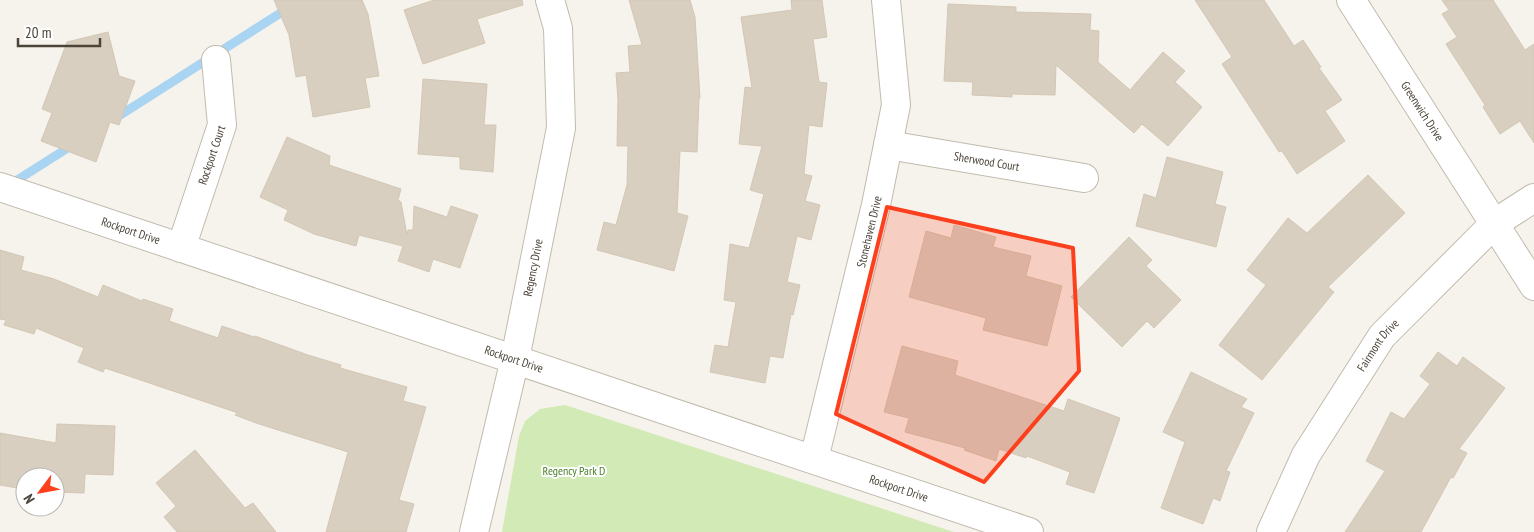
<svg xmlns="http://www.w3.org/2000/svg" width="1534" height="532" viewBox="0 0 1534 532" font-family="'PT Sans Narrow',sans-serif">
	<style>
		.green { fill: #d2eab5 }
		.lines { fill: none; stroke-linecap: round; stroke-linejoin: round }
		.stream { stroke: #a9d4f2; stroke-width: 9 }
		.building { fill: #d8cfc1; stroke: #d3c7b4 }
		.street-casing { stroke: #c2bbae; stroke-width: 30 }
		.street { stroke: #fff; stroke-width: 28 }
		.marked { fill: #fc3f1d; fill-opacity: 0.2; stroke: #fc3f1d; stroke-width: 4; stroke-linejoin: round }
		.labels { text-anchor: middle; stroke-width: 4; stroke-linejoin: round; paint-order: stroke }
		.street-label { font-size: 12px; fill: #4b4439; stroke: #fff }
		.park-label { font-size: 12px; fill: #4a7f2a; stroke: #fff }
	</style>
	<rect width="100%" height="100%" fill="#f6f3ec"/>
	<polygon class="green" points="565,405 954,532 502,532 519,436 525,421 540,409"/>
	<g class="lines">
		<g class="stream">
			<polyline points="114,119 301,0"/>
			<polyline points="11,184 74,144"/>
		</g>
	</g>
	<g class="building">
		<polygon points="274,0 362,0 368,14 379,76 365,78 370,107 313,117 306,75 296,77 289,35"/>
		<polygon points="434,0 522,0 523,5 477,19 485,43 423,64 404,10"/>
		<polygon points="629,0 690,0 695,17 700,98 699,98 697,152 680,151 677,213 688,216 674,271 597,250 604,222 616,225 627,185 628,146 617,146 618,100 616,73 630,72 628,46 642,45"/>
		<polygon points="791,0 822,0 827,37 813,39 819,82 827,83 822,127 809,125 804,174 812,176 805,201 820,205 811,240 797,236 787,282 800,285 793,315 791,314 783,358 770,356 765,383 710,372 715,345 728,347 736,302 724,300 730,244 749,248 764,194 750,190 762,146 739,144 745,87 752,88 741,17 792,10"/>
		<polygon points="1195,0 1264,0 1294,46 1303,40 1321,67 1319,68 1342,100 1325,111 1345,141 1297,174 1282,151 1279,152 1222,64 1232,57"/>
		<polygon points="1442,0 1493,0 1525,50 1534,44 1534,143 1520,121 1500,134 1483,107 1485,105 1446,44 1457,37 1442,14 1449,10"/>
		<polygon points="948,4 1016,7 1016,12 1091,14 1090,30 1099,31 1098,62 1130,90 1163,52 1185,71 1175,82 1202,107 1168,146 1142,124 1134,133 1056,65 1055,95 1012,94 1012,97 972,95 973,82 944,81"/>
		<polygon points="108,32 119,76 135,81 119,125 110,122 96,162 41,141 52,113 42,109 67,42"/>
		<polygon points="423,79 487,84 484,125 496,125 493,172 460,169 460,157 418,154"/>
		<polygon points="287,137 330,156 329,165 401,189 398,200 401,202 407,235 408,230 413,230 414,206 447,217 451,206 478,215 460,268 433,259 429,272 398,261 403,246 359,235 356,246 314,234 284,220 288,210 260,197"/>
		<polygon points="1167,157 1223,172 1215,204 1226,207 1216,247 1136,226 1144,194 1156,198"/>
		<polygon points="1368,175 1405,213 1328,287 1334,292 1262,380 1219,345 1266,285 1247,270 1288,218 1307,233"/>
		<polygon points="954,225 996,237 993,247 1031,256 1026,276 1062,286 1047,346 983,330 986,318 909,297 926,231 951,238"/>
		<polygon points="1129,237 1152,260 1146,266 1181,300 1154,328 1147,321 1122,347 1071,297"/>
		<polygon points="0,250 24,257 21,270 54,279 98,297 103,285 142,301 143,299 173,309 169,321 218,338 222,326 254,337 255,336 308,355 341,365 340,368 407,387 403,401 426,407 399,500 414,504 406,532 326,532 348,452 256,423 235,415 238,413 105,368 103,372 78,362 84,348 36,328 34,334 4,325 6,320 0,319"/>
		<polygon points="902,346 958,361 955,375 1064,411 1068,399 1120,418 1094,493 1066,484 1070,472 1027,456 1026,458 999,449 996,461 964,450 965,448 905,432 909,418 884,412"/>
		<polygon points="1438,352 1457,366 1463,357 1505,388 1459,449 1467,453 1453,478 1451,477 1421,532 1345,532 1385,471 1366,461 1391,412 1404,419 1430,384 1420,376"/>
		<polygon points="1191,372 1247,399 1241,407 1254,413 1226,471 1230,472 1220,501 1213,498 1203,524 1161,508 1185,442 1163,432"/>
		<polygon points="57,424 115,426 113,475 85,474 84,493 55,492 55,477 25,477 25,491 17,491 17,488 0,485 0,433 56,443"/>
		<polygon points="195,450 245,508 253,503 276,532 177,532 164,517 176,506 156,483"/>
	</g>
	<g class="lines">
		<defs>
			<g id="street">
				<path id="s1" d="M 1351,0 L 1534,286"/>
				<path id="s2" d="M 888,145 L 1084,178"/>
				<path id="s3" d="M 0,187 L 1029,532"/>
				<path id="s4" d="M 181,248 L 222,125 L 216,60"/>
				<path id="s5" d="M 814,459 L 876,205 L 896,105 L 886,0"/>
				<path id="s6" d="M 474,532 L 515,359 L 561,128 L 558,28 L 550,0"/>
				<path id="s7" d="M 1271,532 L 1306,455 L 1382,336 L 1495,223 L 1534,198"/>
			</g>
		</defs>
		<use href="#street" class="street-casing"/>
		<use href="#street" class="street"/>
	</g>
	<path class="marked" d="M 887,207 L 1073,248 L 1079,371 L 984,482 L 836,414 Z"/>
	<g class="labels">
		<g class="street-label">
			<text dy="4" stroke="none"><textPath href="#s1" startOffset="132">Greenwich Drive</textPath></text>
			<text dy="4" stroke="none"><textPath href="#s4" startOffset="98">Rockport Court</textPath></text>
			<text dy="4" stroke="none"><textPath href="#s2" startOffset="100">Sherwood Court</textPath></text>
			<text dy="4" stroke="none"><textPath href="#s3" startOffset="138">Rockport Drive</textPath></text>
			<text dy="4" stroke="none"><textPath href="#s5" startOffset="234">Stonehaven Drive</textPath></text>
			<text dy="4" stroke="none"><textPath href="#s6" startOffset="271">Regency Drive</textPath></text>
			<text dy="4" stroke="none"><textPath href="#s7" startOffset="216">Fairmont Drive</textPath></text>
			<text dy="4" stroke="none"><textPath href="#s3" startOffset="542">Rockport Drive</textPath></text>
			<text dy="4" stroke="none"><textPath href="#s3" startOffset="948">Rockport Drive</textPath></text>
		</g>
		<g class="park-label">
			<text x="574" y="475">Regency Park D</text>
		</g>
	</g>
	<g transform="translate(40 492) rotate(238)"><circle r="24" fill="#ffffff" stroke="#b7b4b0"/>
	<path d="M0-4L9 19L0 12L-9 19Z" fill="#fc3f1d"/>
	<text y="-8" font-size="14" font-weight="bold" text-anchor="middle" fill="#4b4439">N</text>
	</g>
	<path d="M18 38v8h82v-8" fill="none" stroke="#4b4439" stroke-width="2.5"/>
	<text x="25" y="38" font-size="15" fill="#4b4439" stroke="#ffffff" stroke-width="4" paint-order="stroke">20 m</text>
</svg>
